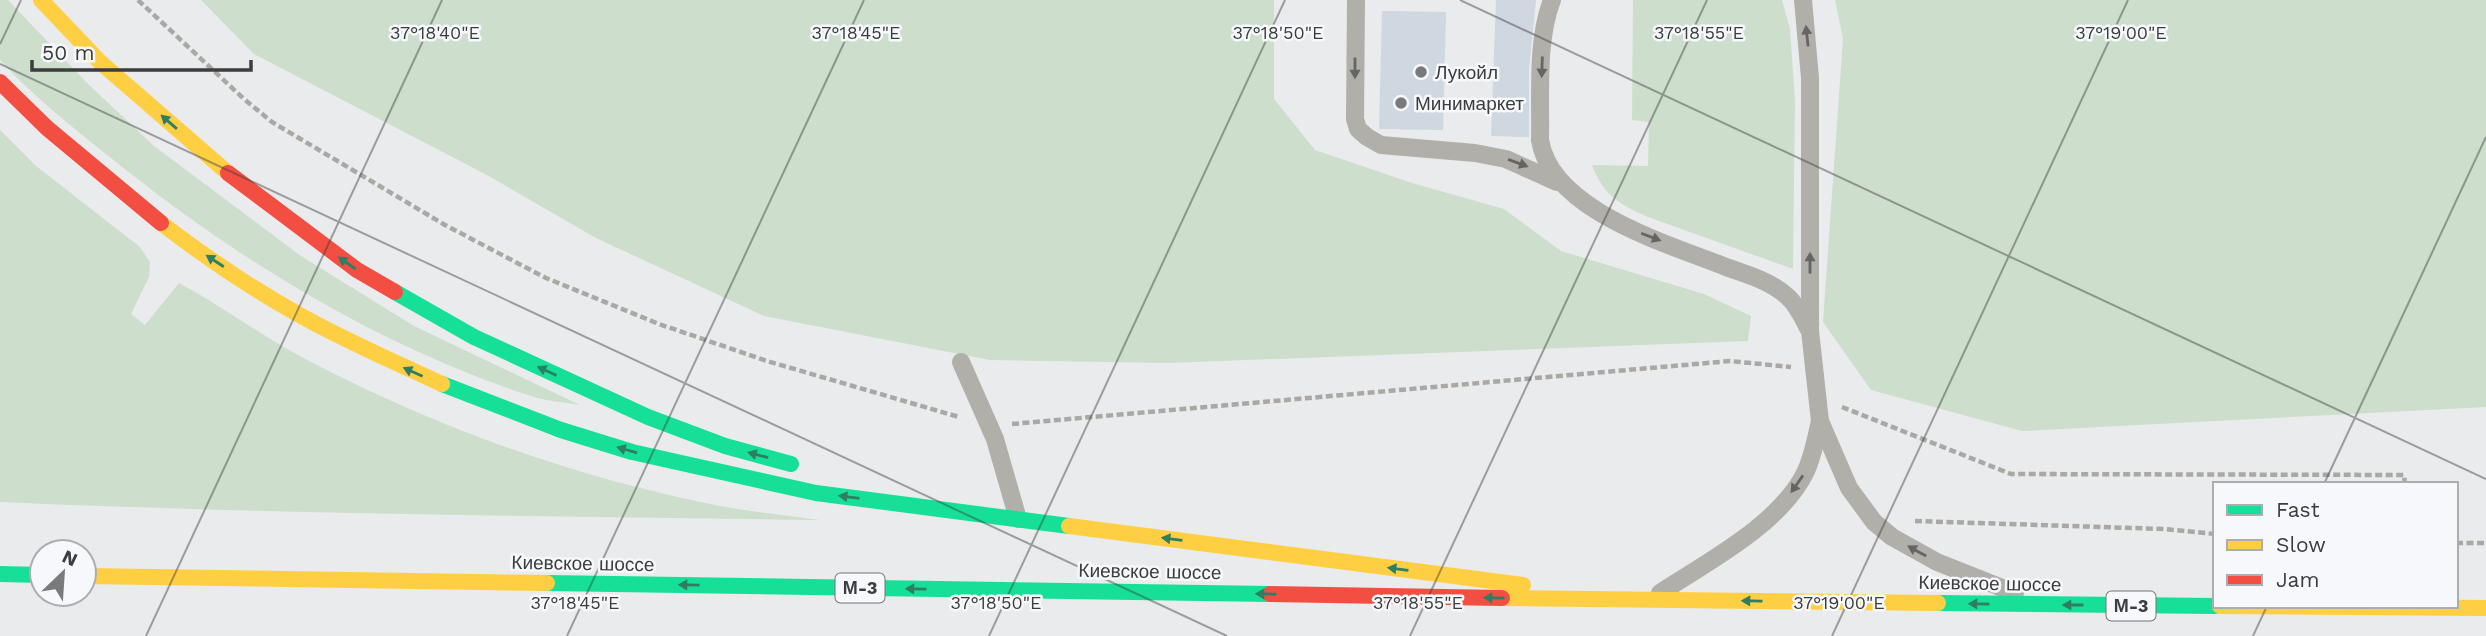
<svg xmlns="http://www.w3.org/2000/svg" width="2486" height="636" viewBox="0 0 2486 636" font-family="'Work Sans',sans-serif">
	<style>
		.green { fill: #cedecc }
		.building { fill: #cfd7e1 }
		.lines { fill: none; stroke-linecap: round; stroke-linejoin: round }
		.path { stroke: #a9a8a4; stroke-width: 4.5; stroke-dasharray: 7 3.5; stroke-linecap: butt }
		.lane { stroke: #b1afa9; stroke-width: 18 }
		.fast { stroke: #16e098; stroke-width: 16 }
		.slow { stroke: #ffcf43; stroke-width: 16 }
		.jam { stroke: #f24e42; stroke-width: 16 }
		.oneway { fill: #656563 }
		.oneway2 { fill: #2d7e62 }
		.ticks { fill: none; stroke: #3c3d3e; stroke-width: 2; stroke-opacity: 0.45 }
		.poi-dot { fill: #797a7b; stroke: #f6f8fb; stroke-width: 2.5 }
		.labels { text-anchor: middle; stroke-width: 5; stroke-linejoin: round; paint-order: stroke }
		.shield { fill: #f6f8fb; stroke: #747577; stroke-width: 2 }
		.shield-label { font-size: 18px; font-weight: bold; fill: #3c3d3e }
		.poi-label { font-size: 19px; fill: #3c3d3e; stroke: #f6f8fb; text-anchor: start }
		.street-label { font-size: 19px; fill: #3c3d3e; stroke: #f6f8fb }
		.ticks-label { font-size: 18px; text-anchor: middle; fill: #3c3d3e; stroke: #f6f8fb; stroke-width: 5; stroke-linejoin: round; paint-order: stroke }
	</style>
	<rect width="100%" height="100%" fill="#e9ebec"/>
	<g class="green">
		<path d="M 0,0 L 8,0 L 88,84 L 154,146 L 301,256 L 414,326 L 580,405 C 563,402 544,401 528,395 C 376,345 235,258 111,158 C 73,128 33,96 0,60 Z"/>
		<polygon points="201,0 1274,0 1274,99 1315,150 1412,183 1504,209 1561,251 1704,294 1751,316 1748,341 1169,363 990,360 764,316 596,238 487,175 254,54"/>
		<path d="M 1633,0 L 1782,0 L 1790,29 L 1795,101 L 1793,269 L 1648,217 C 1619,204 1604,196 1592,165 L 1648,166 L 1649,122 L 1632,120 Z"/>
		<polygon points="1835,0 2486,0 2486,407 2022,431 1871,390 1823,322 1843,39"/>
		<path d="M 0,130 L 36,166 L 140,247 L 150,262 L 149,277 L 131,314 L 145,325 L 179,283 C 224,307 265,339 311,362 C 438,428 575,477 715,505 C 750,512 785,515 820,520 C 547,516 273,514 0,502 Z"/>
	</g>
	<g class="building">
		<polygon points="1496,0 1536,0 1529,69 1529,137 1491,136"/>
		<polygon points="1382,11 1446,12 1443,130 1379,129"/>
	</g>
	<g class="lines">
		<g class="path">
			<polyline points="138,0 244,99 272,122 445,225 546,278 659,324 767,361 959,417"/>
			<polyline points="1842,407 2011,474 2404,475 2405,484"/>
			<polyline points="1012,424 1730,361 1791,367"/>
			<polyline points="1915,521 2164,529 2215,534"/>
			<polyline points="2456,543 2486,543"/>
		</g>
		<g class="lane">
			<polyline points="1356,0 1355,119 1358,129 1367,137 1381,145 1475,153 1506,159 1557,182"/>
			<path d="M 1552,0 C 1536,41 1541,97 1540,140 C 1551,211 1669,244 1726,267 C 1748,275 1771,281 1788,297 C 1797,305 1803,318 1808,328"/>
			<polyline points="1803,0 1810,78 1810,331 1820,421 1849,488 1874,522 1892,537 1937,562 2015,593"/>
			<polyline points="961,362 995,439 1018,519"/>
			<path d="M 1660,593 C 1707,562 1779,525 1805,473 C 1813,457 1816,438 1820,421"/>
		</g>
		<g class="fast">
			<polyline points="395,292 474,337 648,417 725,446 791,464"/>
			<polyline points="442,384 561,430 632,452 816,493 1069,526"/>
			<polyline points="0,574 42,575"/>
			<polyline points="547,583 1270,594"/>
			<polyline points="1938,603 2215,606"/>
		</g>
		<g class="slow">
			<polyline points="41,0 100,62 228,173"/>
			<path d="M 161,223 C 203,255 249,287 296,313 C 343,340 393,361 442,384"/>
			<polyline points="1069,526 1523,585"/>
			<polyline points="84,576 547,583"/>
			<polyline points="1502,598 1938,603"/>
			<polyline points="2220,606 2486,608"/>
		</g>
		<g class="jam">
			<polyline points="0,82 47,128 161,223"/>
			<polyline points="228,173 357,270 395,292"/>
			<polyline points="1270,594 1502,598"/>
		</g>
	</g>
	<defs><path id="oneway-solid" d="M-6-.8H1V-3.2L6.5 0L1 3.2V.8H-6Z" transform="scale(1.75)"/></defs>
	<g class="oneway">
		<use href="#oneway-solid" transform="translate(1807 36) rotate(-96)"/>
		<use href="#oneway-solid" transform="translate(1542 67) rotate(92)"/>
		<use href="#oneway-solid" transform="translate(1355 68) rotate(90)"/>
		<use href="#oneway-solid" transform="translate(1518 163) rotate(20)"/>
		<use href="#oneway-solid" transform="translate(1651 237) rotate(21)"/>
		<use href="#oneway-solid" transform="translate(1810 263) rotate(-90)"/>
		<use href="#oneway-solid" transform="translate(1797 484) rotate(125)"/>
		<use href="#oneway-solid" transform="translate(1917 551) rotate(-151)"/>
	</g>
	<g class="oneway2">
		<use href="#oneway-solid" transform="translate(169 122) rotate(-139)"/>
		<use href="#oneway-solid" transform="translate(215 261) rotate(-147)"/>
		<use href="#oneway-solid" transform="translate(347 263) rotate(-145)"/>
		<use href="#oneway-solid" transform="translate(547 371) rotate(-155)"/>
		<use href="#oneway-solid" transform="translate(413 372) rotate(-156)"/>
		<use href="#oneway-solid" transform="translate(627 450) rotate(-164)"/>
		<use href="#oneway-solid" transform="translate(758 455) rotate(-165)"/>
		<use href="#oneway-solid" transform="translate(849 497) rotate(-173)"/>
		<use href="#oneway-solid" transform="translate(1172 539) rotate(-173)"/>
		<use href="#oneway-solid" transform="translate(1398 569) rotate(-173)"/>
		<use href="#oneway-solid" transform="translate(689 585) rotate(-179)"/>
		<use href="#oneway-solid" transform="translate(916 589) rotate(-179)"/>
		<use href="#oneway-solid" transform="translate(1266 594) rotate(-179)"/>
		<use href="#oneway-solid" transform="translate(1494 598) rotate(-179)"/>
		<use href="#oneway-solid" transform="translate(1752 601) rotate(-179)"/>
		<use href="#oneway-solid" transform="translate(1979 604) rotate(-179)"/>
		<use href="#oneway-solid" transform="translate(2073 605) rotate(-180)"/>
	</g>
	<path class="ticks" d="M 1460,0 L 2486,479M 0,44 L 21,0M 0,64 L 1227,636M 2324,484 L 2486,137M 146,636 L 442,0M 567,636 L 864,0M 989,636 L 1285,0M 1410,636 L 1707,0M 1832,636 L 2128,0M 2253,636 L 2267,606"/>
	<g class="poi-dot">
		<circle cx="1421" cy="72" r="7"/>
		<circle cx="1401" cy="103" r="7"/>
	</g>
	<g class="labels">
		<g class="shield">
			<rect x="835.5" y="573.5" width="49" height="29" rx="5"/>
			<rect x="2106.5" y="591.5" width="49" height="29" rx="5"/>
		</g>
		<g class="shield-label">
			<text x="860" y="594">М-3</text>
			<text x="2131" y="612">М-3</text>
		</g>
		<g class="poi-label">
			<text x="1435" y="79">Лукойл</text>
			<text x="1415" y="110">Минимаркет</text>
		</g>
		<g class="street-label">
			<text transform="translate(583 563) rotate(1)" y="7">Киевское шоссе</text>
			<text transform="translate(1150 571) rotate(1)" y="7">Киевское шоссе</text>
			<text transform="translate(1990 583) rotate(1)" y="7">Киевское шоссе</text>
		</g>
	</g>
	<g class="ticks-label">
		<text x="435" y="39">37°18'40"E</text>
		<text x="856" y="39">37°18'45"E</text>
		<text x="1278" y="39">37°18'50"E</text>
		<text x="1699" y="39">37°18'55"E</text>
		<text x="2121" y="39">37°19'00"E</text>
		<text x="575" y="609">37°18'45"E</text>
		<text x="996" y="609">37°18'50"E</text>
		<text x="1418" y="609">37°18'55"E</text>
		<text x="1839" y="609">37°19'00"E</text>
	</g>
	<rect x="2213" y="482" width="245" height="126" fill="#f6f8fb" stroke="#acadaf" stroke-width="2"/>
	<rect x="2227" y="505" width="35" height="10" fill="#16e098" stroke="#acadaf" stroke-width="2"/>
	<text x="2276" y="517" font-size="21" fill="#3c3d3e">Fast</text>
	<rect x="2227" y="540" width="35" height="10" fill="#ffcf43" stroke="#acadaf" stroke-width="2"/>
	<text x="2276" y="552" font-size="21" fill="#3c3d3e">Slow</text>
	<rect x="2227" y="575" width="35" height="10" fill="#f24e42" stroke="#acadaf" stroke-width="2"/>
	<text x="2276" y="587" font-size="21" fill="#3c3d3e">Jam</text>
	<g transform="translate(63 573) rotate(25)"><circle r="33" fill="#f6f8fb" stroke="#acadaf" stroke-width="2"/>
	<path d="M0-5L12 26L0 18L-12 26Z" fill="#797a7b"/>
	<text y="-10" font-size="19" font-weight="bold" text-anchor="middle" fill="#3c3d3e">N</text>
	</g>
	<path d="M32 60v10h219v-10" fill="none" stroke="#3c3d3e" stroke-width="3.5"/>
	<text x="42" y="60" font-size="21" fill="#3c3d3e" stroke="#f6f8fb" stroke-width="5" paint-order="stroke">50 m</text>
</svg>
